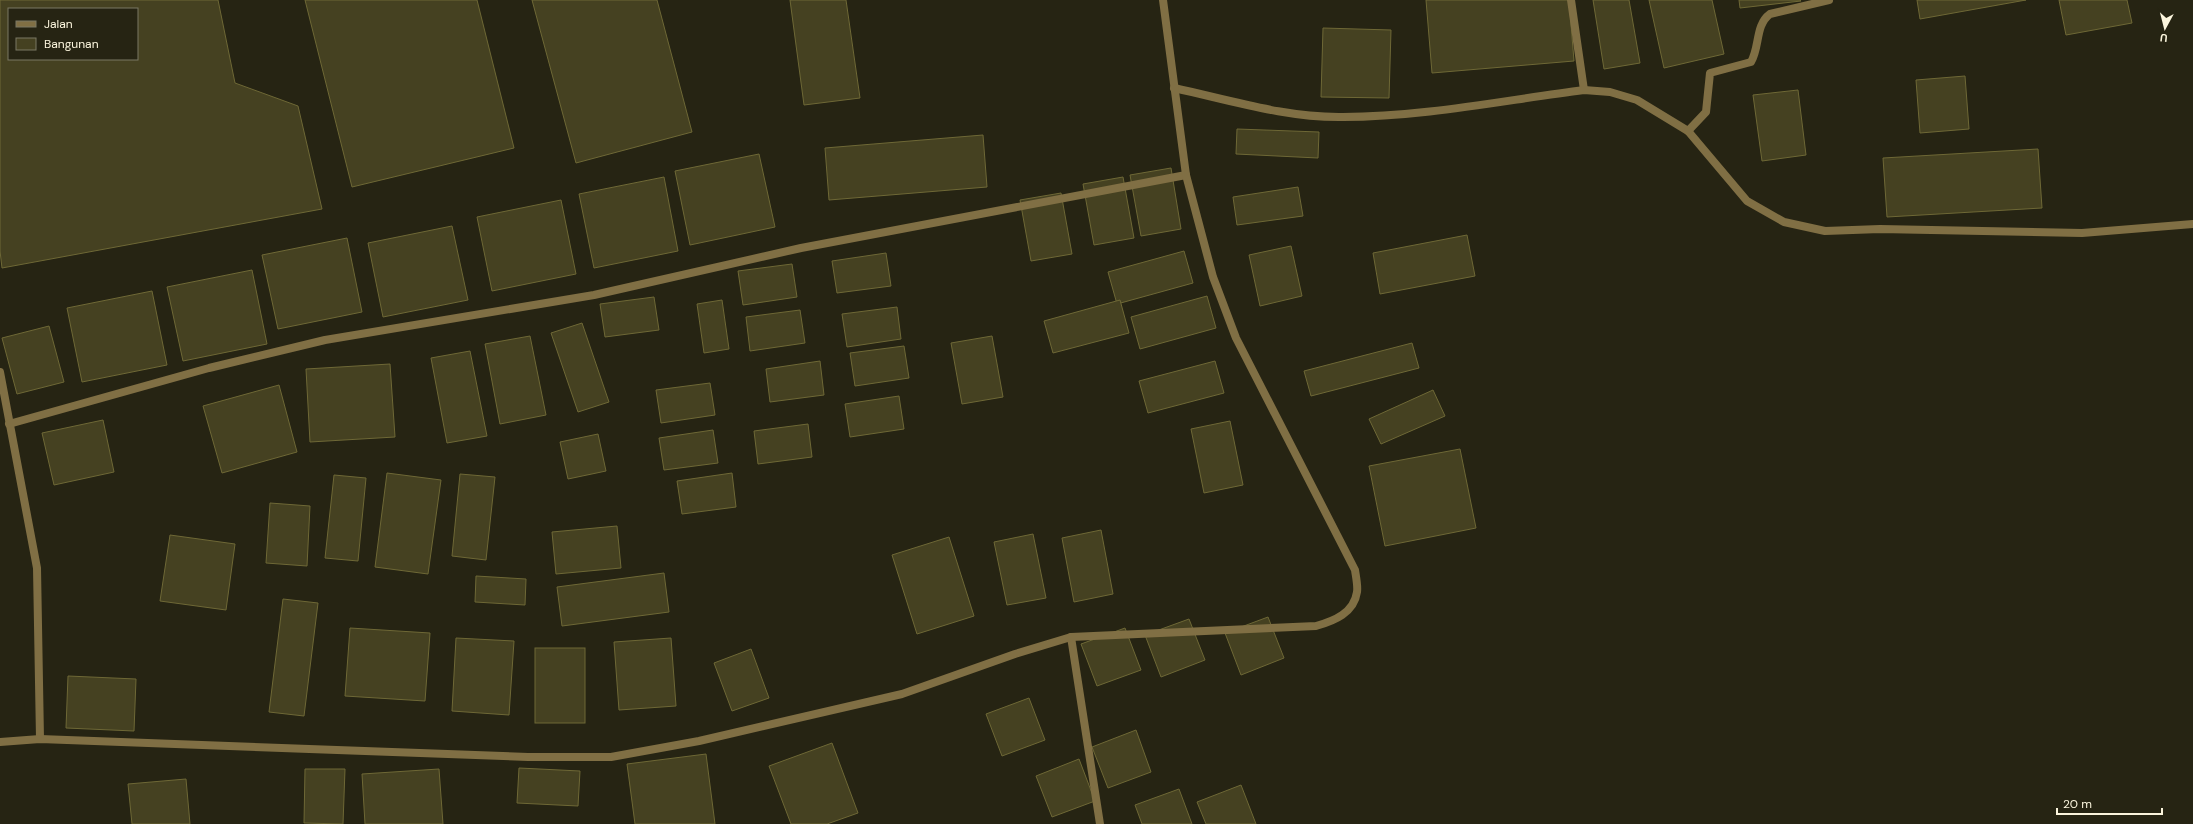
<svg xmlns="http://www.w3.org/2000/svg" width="2193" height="824" viewBox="0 0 2193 824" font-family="'DM Sans',sans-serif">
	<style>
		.building { fill: #454121; stroke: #6e6836; fill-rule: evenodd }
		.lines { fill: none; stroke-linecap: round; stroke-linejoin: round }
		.street { stroke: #806f44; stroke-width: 8 }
	</style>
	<rect width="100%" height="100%" fill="#262413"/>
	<g class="building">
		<path d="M 0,0 L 218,0 L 235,83 L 298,106 L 322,209 L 2,268 L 0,251 ZM 9,9 L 137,9 L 137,59 L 9,59 Z"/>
		<polygon points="305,0 477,0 514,148 352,187"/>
		<polygon points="532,0 657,0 692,132 576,163"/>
		<polygon points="790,0 846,0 860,98 804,105"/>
		<polygon points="1426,0 1569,0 1574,61 1432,73"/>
		<polygon points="1593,0 1629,0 1640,63 1604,69"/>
		<polygon points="1649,0 1712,0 1724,54 1664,68"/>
		<polygon points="1739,0 1800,0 1801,1 1740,8"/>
		<polygon points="1917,0 2026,0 1920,19"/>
		<polygon points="2059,0 2127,0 2132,23 2066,35"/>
		<polygon points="1323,28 1391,30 1389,98 1321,97"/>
		<polygon points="1965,76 1969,129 1920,133 1916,80"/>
		<polygon points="1798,90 1806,155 1762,161 1753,95"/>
		<polygon points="1237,129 1319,132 1318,158 1236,154"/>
		<polygon points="983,135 987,187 829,200 825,148"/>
		<polygon points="2038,149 2042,208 1887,217 1883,158"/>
		<polygon points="759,154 775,227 690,245 675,171"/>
		<polygon points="1171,168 1181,229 1141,236 1130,175"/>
		<polygon points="664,177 678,251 594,268 579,194"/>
		<polygon points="1123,177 1134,238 1094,245 1083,184"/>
		<polygon points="1298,187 1303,216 1237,225 1233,197"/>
		<polygon points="1061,193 1072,254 1031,261 1020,200"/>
		<polygon points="561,200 576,274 492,291 477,217"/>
		<polygon points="452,226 468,300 383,317 368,243"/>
		<polygon points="1467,235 1475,276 1380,294 1373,253"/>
		<polygon points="347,238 362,312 278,329 262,255"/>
		<polygon points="1291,246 1302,296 1260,306 1249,255"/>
		<polygon points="1184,251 1193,283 1117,304 1108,272"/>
		<polygon points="886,253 891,286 837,293 832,261"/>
		<polygon points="792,264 797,297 743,305 738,271"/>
		<polygon points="252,270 267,344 183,361 167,287"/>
		<polygon points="152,291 167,365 82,382 67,308"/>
		<polygon points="1207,296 1216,328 1140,349 1131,317"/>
		<polygon points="654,297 659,330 605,337 600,304"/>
		<polygon points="722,300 729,349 704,353 697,304"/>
		<polygon points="1120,300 1129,333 1053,353 1044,321"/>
		<polygon points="897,307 901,339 847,347 842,314"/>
		<polygon points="800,310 805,343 750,351 746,317"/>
		<polygon points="582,323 609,402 578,412 551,333"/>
		<polygon points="49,326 64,382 17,394 2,338"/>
		<polygon points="530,336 546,415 500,424 485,344"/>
		<polygon points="992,336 1003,397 962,404 951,343"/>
		<polygon points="1412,343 1419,368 1311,396 1304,371"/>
		<polygon points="904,346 909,378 855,386 850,353"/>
		<polygon points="470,351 487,436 447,443 431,358"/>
		<polygon points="820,361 824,395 770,402 766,369"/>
		<polygon points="1215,361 1224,393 1148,413 1139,381"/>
		<polygon points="390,364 395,437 310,442 306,369"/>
		<polygon points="710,383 715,415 661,423 656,390"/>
		<polygon points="279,385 297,452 222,473 203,406"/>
		<polygon points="1433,390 1445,416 1381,444 1369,419"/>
		<polygon points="899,396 904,429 850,437 845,404"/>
		<polygon points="103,420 114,472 54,485 42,433"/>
		<polygon points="1230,421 1243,485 1204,493 1191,429"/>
		<polygon points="808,424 812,457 758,464 754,431"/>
		<polygon points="713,430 718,463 664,470 659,438"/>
		<polygon points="598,434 606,471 568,479 560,442"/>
		<polygon points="1460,449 1476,528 1385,546 1369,466"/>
		<polygon points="387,473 441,480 428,574 375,567"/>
		<polygon points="732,473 736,507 682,514 677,481"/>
		<polygon points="460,474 495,477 486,560 452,556"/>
		<polygon points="334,475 366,478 358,561 325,558"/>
		<polygon points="270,503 310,506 307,566 266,563"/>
		<polygon points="617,526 621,568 556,574 552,532"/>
		<polygon points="1101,530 1113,594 1074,602 1062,538"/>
		<polygon points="1033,534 1046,598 1007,605 994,542"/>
		<polygon points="170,535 235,544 226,610 160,601"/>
		<polygon points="949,537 974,616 917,634 892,555"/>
		<polygon points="664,573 669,612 562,626 557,587"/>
		<polygon points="476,576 526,579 525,605 475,602"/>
		<polygon points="283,599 318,603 304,716 269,712"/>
		<polygon points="1268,617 1284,658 1241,675 1225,633"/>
		<polygon points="1189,619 1205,660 1161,677 1145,635"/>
		<polygon points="350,628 430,633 425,701 345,696"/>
		<polygon points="1125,628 1141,670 1097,686 1081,644"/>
		<polygon points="456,638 514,641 509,715 452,711"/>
		<polygon points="671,638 676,706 619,710 614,642"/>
		<rect x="535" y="648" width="50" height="75"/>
		<polygon points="751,649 769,698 732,711 714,663"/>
		<polygon points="68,676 136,679 134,731 66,728"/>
		<polygon points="1029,698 1045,740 1002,756 986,714"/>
		<polygon points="1136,730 1151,772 1108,788 1092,747"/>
		<polygon points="832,743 858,813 827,824 791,824 769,766"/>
		<polygon points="706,754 715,824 635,824 627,764"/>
		<polygon points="1079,759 1095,801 1052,817 1036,776"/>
		<polygon points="519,768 580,771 578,806 517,803"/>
		<polygon points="305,769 345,769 343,824 304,823"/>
		<polygon points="439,769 443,824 365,824 362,774"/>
		<polygon points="186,779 190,824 132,824 128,784"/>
		<polygon points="1241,785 1256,824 1206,824 1197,802"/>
		<polygon points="1179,789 1192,824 1142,824 1135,805"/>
	</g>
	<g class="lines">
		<g class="street">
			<polyline points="1571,0 1584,90"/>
			<path d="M 1174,88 C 1230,100 1286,118 1343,117 C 1423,117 1505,100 1584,90 L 1610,92 L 1637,100 L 1688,131 L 1747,201 L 1784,222 L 1825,231 L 1880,229 L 2082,233 L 2193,224"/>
			<path d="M 1688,131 L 1706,112 L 1710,73 L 1751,62 C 1760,47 1755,25 1770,14 L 1829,0"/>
			<polyline points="0,372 37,568 40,739"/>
			<polyline points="9,424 209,368 325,340 594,295 801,248 1186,175"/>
			<polyline points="1071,637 1100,824"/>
			<path d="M 0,742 L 40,739 L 528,757 L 611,757 L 699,741 L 902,694 L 1015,654 L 1071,637 L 1316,626 C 1334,621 1354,613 1357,592 C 1358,586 1356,577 1355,570 L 1236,338 L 1213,277 L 1186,175 L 1163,0"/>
		</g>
	</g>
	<rect x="8" y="8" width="130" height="52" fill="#262413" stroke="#7b7864"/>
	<rect x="16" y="21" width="20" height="6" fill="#806f44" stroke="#7b7864"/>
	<text x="44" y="28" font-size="12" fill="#fbf5dd">Jalan</text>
	<rect x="16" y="38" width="20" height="12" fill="#454121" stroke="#7b7864"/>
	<text x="44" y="48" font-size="12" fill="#fbf5dd">Bangunan</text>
	<g transform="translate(2165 28) rotate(187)" stroke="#262413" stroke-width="3" paint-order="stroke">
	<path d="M0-3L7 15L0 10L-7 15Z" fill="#fbf5dd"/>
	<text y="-6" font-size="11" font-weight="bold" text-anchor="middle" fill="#fbf5dd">U</text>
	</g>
	<path d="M2057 808v6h105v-6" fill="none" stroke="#fbf5dd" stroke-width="2"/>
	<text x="2063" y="808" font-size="12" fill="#fbf5dd" stroke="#262413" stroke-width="3" paint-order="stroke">20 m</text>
</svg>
